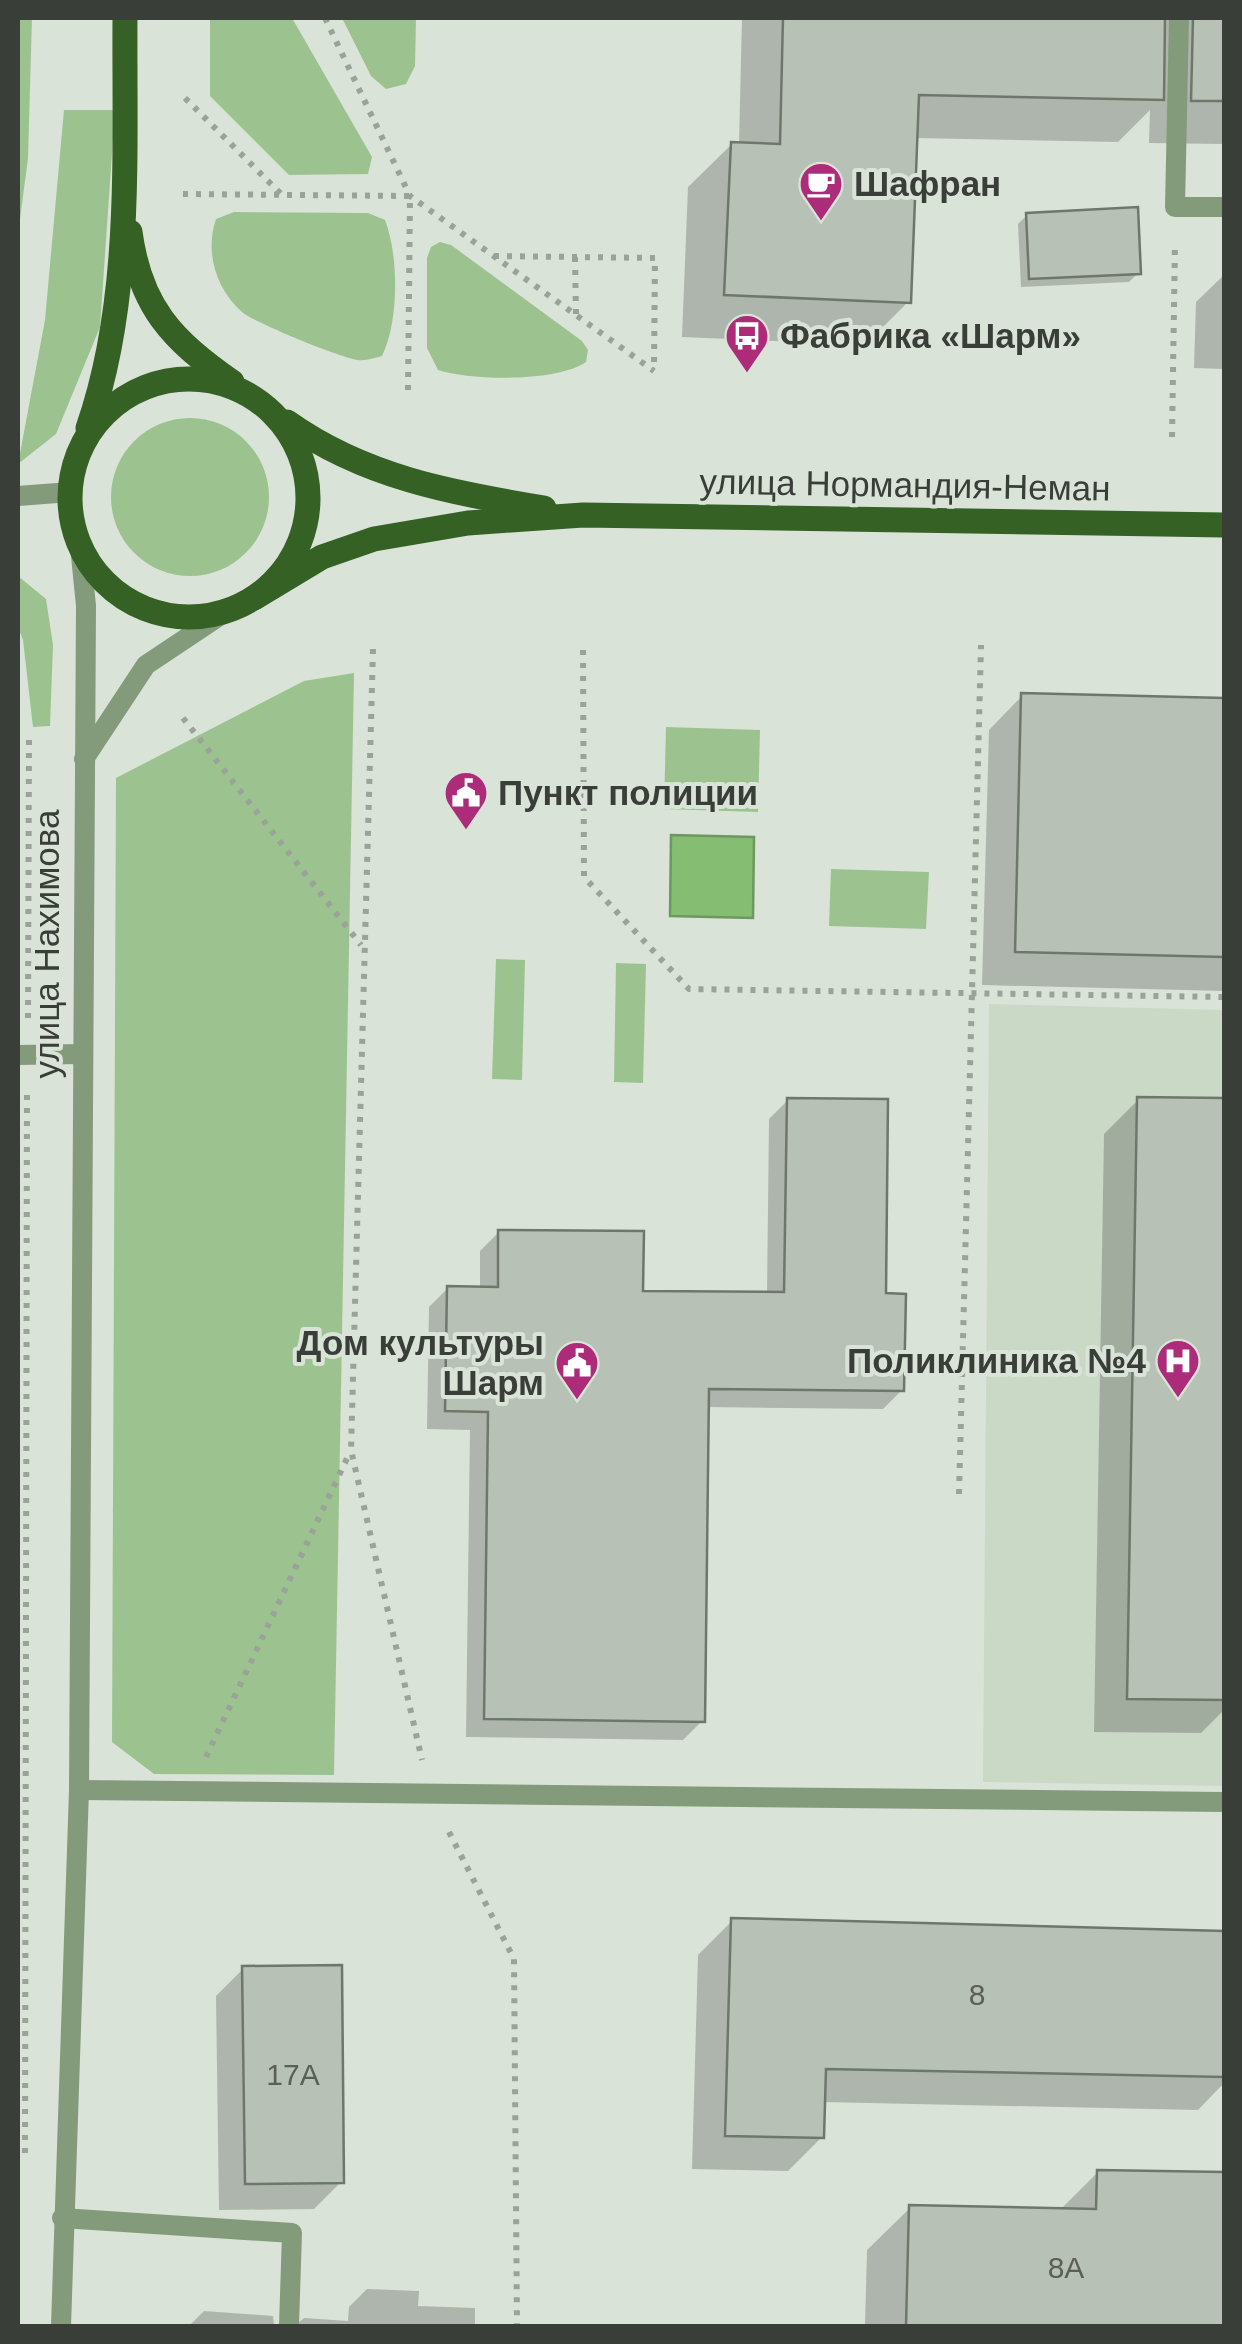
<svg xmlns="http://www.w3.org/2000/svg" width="1242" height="2344" viewBox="0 0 1242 2344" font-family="Helvetica,sans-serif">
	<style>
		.built { fill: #cad8c6 }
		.green { fill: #9cc38f }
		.water { fill: #85bd72; stroke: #6e9761; stroke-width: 2.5 }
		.shadow { fill: #0003 }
		.building { fill: #b8c1b6; stroke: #6f776d; stroke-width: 2.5 }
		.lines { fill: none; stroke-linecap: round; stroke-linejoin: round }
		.path { stroke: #9ba299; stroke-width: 6; stroke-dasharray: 5 8; stroke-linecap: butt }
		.service { stroke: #839b7b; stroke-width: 20 }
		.minor { stroke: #839b7b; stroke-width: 20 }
		.tertiary { stroke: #839b7b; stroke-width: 20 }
		.primary { stroke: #356125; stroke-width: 25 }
		.labels { text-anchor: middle; stroke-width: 8; stroke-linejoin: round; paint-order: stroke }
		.number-label { font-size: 30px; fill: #5a5f58 }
		.poi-label { font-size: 35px; font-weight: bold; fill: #3a3e39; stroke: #dae3d7; text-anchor: start }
		.street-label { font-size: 35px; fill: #3a3e39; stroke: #dae3d7 }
	</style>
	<rect width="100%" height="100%" fill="#dae3d7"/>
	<polygon class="built" points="989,1004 1224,1010 1224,1786 983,1782"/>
	<g class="green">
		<polygon points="18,18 32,18 28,158 18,235"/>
		<polygon points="210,18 292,18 372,157 368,174 289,175 210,96"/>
		<polygon points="342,18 416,18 415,66 406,84 386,89 371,76"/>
		<polygon points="64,110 115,110 100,327 56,434 18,464 45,320"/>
		<path d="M 234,212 L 368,213 L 385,220 C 399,256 399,322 382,356 C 374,358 366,361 358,360 C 341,358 255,323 242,312 C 215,288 205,251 216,219 Z"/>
		<path d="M 440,242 L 451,245 L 582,341 L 588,350 L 586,362 C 557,382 472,381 438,370 L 427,348 L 427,258 L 431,247 Z"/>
		<circle cx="190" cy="497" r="79"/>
		<polygon points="18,576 46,599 53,645 50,726 33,727 23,640 18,627"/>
		<polygon points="354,673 334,1775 154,1774 112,1742 116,778 304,681"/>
		<polygon points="666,727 760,730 758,812 664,809"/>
		<polygon points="831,869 929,872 926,929 829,926"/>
		<polygon points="496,959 525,960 522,1080 492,1079"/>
		<polygon points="616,963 646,964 643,1083 614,1082"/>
	</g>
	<polygon class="water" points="671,835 754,837 753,918 670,916"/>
	<g class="shadow">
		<polygon points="742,18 1224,18 1224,144 1149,143 1150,110 1118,142 915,138 908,302 865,345 682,337 688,187 732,144 739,144"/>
		<polygon points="1027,215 1138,273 1129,282 1021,287 1018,224"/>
		<polygon points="1224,275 1224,369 1194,368 1196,302"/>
		<polygon points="1022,696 1224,701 1224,991 982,985 989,730"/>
		<polygon points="788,1100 884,1296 902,1390 883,1409 707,1407 702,1721 683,1740 466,1737 470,1430 427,1429 429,1307 448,1288 480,1289 480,1251 499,1232 641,1293 767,1295 769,1119"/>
		<polygon points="1138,1100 1224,1101 1224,1710 1201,1733 1094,1732 1104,1134"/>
		<polygon points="732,1921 1224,1933 1224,2083 1198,2110 823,2102 822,2137 788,2171 692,2169 698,1955"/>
		<polygon points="243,1969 341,2182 314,2209 219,2210 216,1996"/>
		<polygon points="1098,2172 1224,2175 1224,2326 865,2326 867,2250 910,2208 1060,2210"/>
		<polygon points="367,2289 419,2291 418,2306 475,2308 475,2326 295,2326 304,2318 348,2321 349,2307"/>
		<polygon points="204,2311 273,2316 274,2326 189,2326"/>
	</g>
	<g class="building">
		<polygon points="783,18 1165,18 1164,100 919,95 911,303 724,295 731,142 780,144"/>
		<polygon points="1193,18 1224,18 1224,101 1191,101"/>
		<polygon points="1138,207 1141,274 1029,279 1026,213"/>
		<polygon points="1021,693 1224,698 1224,957 1015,952"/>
		<polygon points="1137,1097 1224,1098 1224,1700 1127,1699"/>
		<polygon points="787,1098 888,1099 886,1293 906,1294 904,1391 709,1389 705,1722 484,1719 488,1412 445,1411 447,1286 498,1287 498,1230 644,1231 643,1291 784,1292"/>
		<polygon points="731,1918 1224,1931 1224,2077 826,2069 824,2138 725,2136"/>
		<polygon points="342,1965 344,2183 245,2184 242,1966"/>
		<polygon points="1097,2170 1224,2172 1224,2326 906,2326 909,2205 1096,2209"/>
	</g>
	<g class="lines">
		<g class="path">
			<polyline points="325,18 410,196 654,371"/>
			<polyline points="185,98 281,194"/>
			<polyline points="183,194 410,196 408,390"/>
			<polyline points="494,256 655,258 654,369"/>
			<polyline points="575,257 576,315"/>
			<polyline points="1172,437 1175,243"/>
			<polyline points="373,649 351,1450 422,1760"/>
			<polyline points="583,650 584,877 689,989 1224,997"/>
			<polyline points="18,667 19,667"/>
			<polyline points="183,718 361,945"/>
			<polyline points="28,1018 29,739"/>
			<polyline points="959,1494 981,645"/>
			<polyline points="206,1757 350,1452"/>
			<polyline points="449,1832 514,1959 517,2326"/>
			<polyline points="25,2153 27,1090"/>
		</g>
		<g class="service">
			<polyline points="1179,18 1175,207 1224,207"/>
			<polyline points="18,1055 82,1054"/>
			<polyline points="62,2218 292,2233 289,2326"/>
		</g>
		<g class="minor">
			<polyline points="18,496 70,492"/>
			<polyline points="79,1790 1224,1802"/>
		</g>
		<g class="tertiary">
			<polyline points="84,759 146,665 224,613"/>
			<polyline points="61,2326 79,1790 86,606 80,546"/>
		</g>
		<g class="primary">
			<path d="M 130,232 C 140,307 172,340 232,382"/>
			<circle cx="189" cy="498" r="119"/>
			<path d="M 287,422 C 364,477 452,493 544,508"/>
			<path d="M 88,428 C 133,299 124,153 125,18"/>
			<polyline points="254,598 322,557 374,539 468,523 583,515 1224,525"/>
		</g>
	</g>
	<defs>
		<symbol id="cafe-pin" viewBox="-11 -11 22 30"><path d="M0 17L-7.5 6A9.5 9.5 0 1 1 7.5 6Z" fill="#ac2c7a" stroke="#dae3d7"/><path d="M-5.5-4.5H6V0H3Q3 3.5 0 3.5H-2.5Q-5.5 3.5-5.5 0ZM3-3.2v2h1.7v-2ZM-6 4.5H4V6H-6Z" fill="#fff"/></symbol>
		<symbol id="bus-pin" viewBox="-11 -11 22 30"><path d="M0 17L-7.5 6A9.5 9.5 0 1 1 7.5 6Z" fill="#ac2c7a" stroke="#dae3d7"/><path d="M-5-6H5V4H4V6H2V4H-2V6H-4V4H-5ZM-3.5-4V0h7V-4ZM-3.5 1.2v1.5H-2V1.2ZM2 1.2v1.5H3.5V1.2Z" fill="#fff"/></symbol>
		<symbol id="civic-pin" viewBox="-11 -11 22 30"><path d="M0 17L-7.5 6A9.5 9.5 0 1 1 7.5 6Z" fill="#ac2c7a" stroke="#dae3d7"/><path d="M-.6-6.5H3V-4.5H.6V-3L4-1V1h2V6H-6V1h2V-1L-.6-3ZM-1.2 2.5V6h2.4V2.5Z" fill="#fff"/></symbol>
		<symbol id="hospital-pin" viewBox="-11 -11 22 30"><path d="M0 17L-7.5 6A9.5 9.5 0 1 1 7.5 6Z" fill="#ac2c7a" stroke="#dae3d7"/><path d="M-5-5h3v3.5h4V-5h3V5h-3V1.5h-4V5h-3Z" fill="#fff"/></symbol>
	</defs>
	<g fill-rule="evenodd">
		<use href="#cafe-pin" x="796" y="159" width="50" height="68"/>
		<use href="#bus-pin" x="722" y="311" width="50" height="68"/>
		<use href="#civic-pin" x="441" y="768" width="50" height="68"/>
		<use href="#hospital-pin" x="1153" y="1336" width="50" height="68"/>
		<use href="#civic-pin" x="552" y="1338" width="50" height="68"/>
	</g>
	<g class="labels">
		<g class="number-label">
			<text x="977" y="2005">8</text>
			<text x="293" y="2085">17А</text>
			<text x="1066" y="2278">8А</text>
		</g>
		<g class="poi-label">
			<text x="854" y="196">Шафран</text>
			<text x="780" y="348">Фабрика «Шарм»</text>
			<text x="498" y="805">Пункт полиции</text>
			<text x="544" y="1355" text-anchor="end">Дом культуры<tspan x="544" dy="40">Шарм</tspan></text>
			<text x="1146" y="1373" text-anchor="end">Поликлиника №4</text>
		</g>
		<g class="street-label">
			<text transform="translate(905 485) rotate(1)" y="12">улица Нормандия-Неман</text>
			<text transform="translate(47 944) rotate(-90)" y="12">улица Нахимова</text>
		</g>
	</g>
	<rect width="1242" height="2344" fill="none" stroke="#3a3e39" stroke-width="40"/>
</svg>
